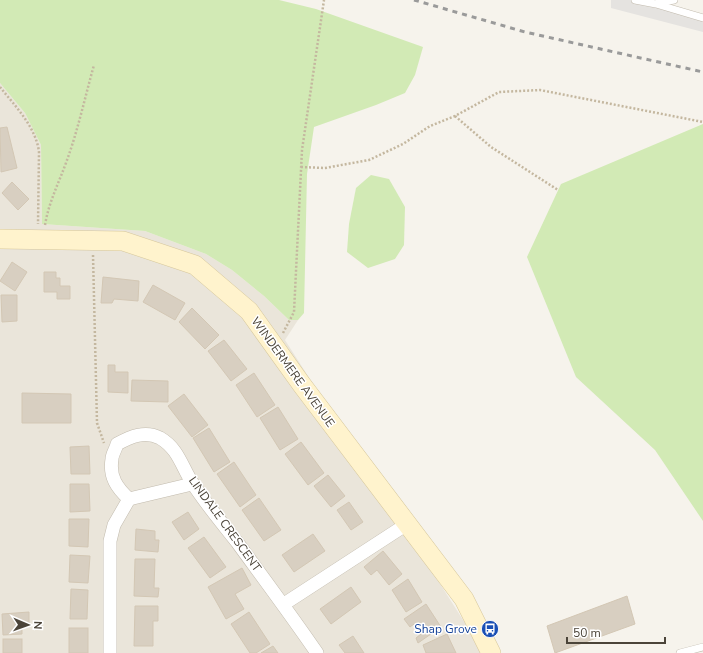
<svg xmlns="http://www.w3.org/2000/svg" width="703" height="653" viewBox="0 0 703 653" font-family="'Nunito Sans',sans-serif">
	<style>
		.residential { fill: #eae5da }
		.green { fill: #d2eab5 }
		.parking { fill: #e5e3e0 }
		.building { fill: #d8cfc1; stroke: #d3c7b4 }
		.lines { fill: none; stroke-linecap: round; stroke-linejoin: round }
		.lane-casing { stroke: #c2bbae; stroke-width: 8 }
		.street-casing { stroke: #c2bbae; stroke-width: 14 }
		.secondary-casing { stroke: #d6c79b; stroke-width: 20 }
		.path { stroke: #c4b79f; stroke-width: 2.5; stroke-dasharray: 2 2; stroke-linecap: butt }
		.lane { stroke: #fff; stroke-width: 7 }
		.street { stroke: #fff; stroke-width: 13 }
		.secondary { stroke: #fff3cd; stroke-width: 19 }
		.rail { stroke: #9a9a9a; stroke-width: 3; stroke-dasharray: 5 5; stroke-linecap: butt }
		.labels { text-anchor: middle; stroke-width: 3; stroke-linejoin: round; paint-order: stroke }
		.street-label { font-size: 12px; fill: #4b4439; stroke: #fff }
		.transit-label { font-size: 12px; fill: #164399; stroke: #fff; text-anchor: end }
	</style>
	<rect width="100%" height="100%" fill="#f6f3ec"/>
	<polygon class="residential" points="0,83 25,113 41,145 42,224 145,231 206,254 232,270 264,296 289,320 298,320 285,340 484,653 0,653"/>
	<g class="green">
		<polygon points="0,0 279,0 316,9 423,47 415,75 405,93 376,105 314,127 307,174 304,313 298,320 289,320 264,296 232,270 206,254 145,231 42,224 41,145 25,113 0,83"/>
		<polygon points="703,124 703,521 655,450 576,377 527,257 561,184"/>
		<polygon points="371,175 389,179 405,207 404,245 395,259 368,268 347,252 349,224 356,188"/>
	</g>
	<polygon class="parking" points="611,0 635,0 703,18 703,32 611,8"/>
	<g class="building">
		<polygon points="7,127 17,168 1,172 0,128"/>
		<polygon points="12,182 29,199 18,210 2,193"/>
		<polygon points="12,262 27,272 15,291 0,281"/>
		<polygon points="44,272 56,272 56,278 60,278 60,286 70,286 70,299 57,299 57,292 44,292"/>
		<polygon points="103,277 139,281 138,301 114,299 112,303 101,303"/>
		<polygon points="153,285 185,303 175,320 143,302"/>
		<polygon points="1,295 17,295 17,321 2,322"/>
		<polygon points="192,308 219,335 205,349 179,322"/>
		<polygon points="224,340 247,369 231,381 208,351"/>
		<polygon points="108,365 115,365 115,372 128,372 128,393 108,392"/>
		<polygon points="254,373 275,405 257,417 236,385"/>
		<polygon points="132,380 168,381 168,402 131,401"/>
		<polygon points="22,393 71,394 71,423 22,423"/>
		<polygon points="184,394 208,425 192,437 168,406"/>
		<polygon points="278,407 298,439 280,450 260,418"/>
		<polygon points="209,428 230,462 214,472 193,438"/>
		<polygon points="301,442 324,473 308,485 285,454"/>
		<polygon points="89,446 90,474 71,474 70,447"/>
		<polygon points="234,462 256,495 240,507 217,474"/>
		<polygon points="328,475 345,496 331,507 314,486"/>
		<polygon points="70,484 89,484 90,511 70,512"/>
		<polygon points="259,498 281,530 264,541 242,510"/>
		<polygon points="349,502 363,522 351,530 337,510"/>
		<polygon points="188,512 199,529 184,540 172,522"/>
		<polygon points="69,519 89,519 88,547 69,546"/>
		<polygon points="136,529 155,531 155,540 159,540 158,552 135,550"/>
		<polygon points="313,534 325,551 294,572 282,555"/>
		<polygon points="204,537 226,567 210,578 188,548"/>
		<polygon points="383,551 402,574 389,585 377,570 371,575 364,567"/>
		<polygon points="70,555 90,556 88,583 69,582"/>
		<polygon points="135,559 155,559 154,588 159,588 158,597 134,596"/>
		<polygon points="242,568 251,585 235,594 244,609 226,619 208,587"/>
		<polygon points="408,579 422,602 406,612 392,590"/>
		<polygon points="351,587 361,602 331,624 320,609"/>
		<polygon points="71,589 88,590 87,619 70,619"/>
		<polygon points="627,596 635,624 555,653 547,626"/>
		<polygon points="426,604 441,627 418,643 416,638 421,634 414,624 410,627 404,619"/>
		<polygon points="135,606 158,606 158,621 153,621 153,646 134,646"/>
		<polygon points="29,612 29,623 22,623 22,634 3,635 2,614"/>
		<polygon points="249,612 270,644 256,653 250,653 231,624"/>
		<rect x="69" y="628" width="19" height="25"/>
		<polygon points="447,634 456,653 426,653 423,645"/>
		<polygon points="353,636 364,653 345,653 339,645"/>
		<rect x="3" y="639" width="19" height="14"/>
		<polygon points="273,646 278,653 261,653"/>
	</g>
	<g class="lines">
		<defs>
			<g id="lane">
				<polyline points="635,0 656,4 703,18"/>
				<polyline points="658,3 674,0"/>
				<polyline points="680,653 703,647"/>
			</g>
			<g id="street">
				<polyline points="129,499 192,484"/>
				<polyline points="284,604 407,524"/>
				<path d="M 110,653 L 110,541 L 114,525 L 129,499 C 117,488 109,477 112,459 C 112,454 116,449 117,444 C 130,437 145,430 160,438 C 179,449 182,468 193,484 C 206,504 222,523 237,542 C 264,579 291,615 317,653"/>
			</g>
			<polyline id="secondary" points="0,239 123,241 195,265 249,311 302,385 464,599 491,653"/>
		</defs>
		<use href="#lane" class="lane-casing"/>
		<use href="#street" class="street-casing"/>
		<use href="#secondary" class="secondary-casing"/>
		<g class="path">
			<path d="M 0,87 C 15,106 36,127 39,152 L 38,224"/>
			<polyline points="455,116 491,147 558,190"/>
			<polyline points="301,167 325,168 369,160 403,144 430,126 455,116 499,92 540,90 703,122"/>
			<path d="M 45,225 C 49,201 59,183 67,160 C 78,130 85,97 94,65"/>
			<polyline points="93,255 97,423 104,443"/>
			<polyline points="283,333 294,312 302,150 324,0"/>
		</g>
		<use href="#lane" class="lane"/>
		<use href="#street" class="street"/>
		<use href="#secondary" class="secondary"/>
		<polyline class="rail" points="414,0 525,32 703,72"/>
	</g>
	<defs>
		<symbol id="bus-disc" viewBox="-11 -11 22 22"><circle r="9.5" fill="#1a4fb4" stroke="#fff"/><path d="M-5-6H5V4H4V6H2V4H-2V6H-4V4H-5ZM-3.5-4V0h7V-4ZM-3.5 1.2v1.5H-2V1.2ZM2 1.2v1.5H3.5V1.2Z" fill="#fff"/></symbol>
	</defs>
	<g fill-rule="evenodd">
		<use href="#bus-disc" x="480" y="619" width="20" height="20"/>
	</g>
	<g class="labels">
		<g class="street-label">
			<text transform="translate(293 372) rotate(54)" y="4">WINDERMERE AVENUE</text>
			<text transform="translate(225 524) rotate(54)" y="4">LINDALE CRESCENT</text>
		</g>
		<g class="transit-label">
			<text x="477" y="633">Shap Grove</text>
		</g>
	</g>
	<g transform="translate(28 625) rotate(92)" stroke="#ffffff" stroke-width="3" paint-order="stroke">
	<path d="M0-3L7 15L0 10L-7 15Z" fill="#4b4439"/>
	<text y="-6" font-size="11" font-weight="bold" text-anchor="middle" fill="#4b4439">N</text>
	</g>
	<path d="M567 637v6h98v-6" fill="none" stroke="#4b4439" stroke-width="2"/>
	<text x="573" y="637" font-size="12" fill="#4b4439" stroke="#ffffff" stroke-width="3" paint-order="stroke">50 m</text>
</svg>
